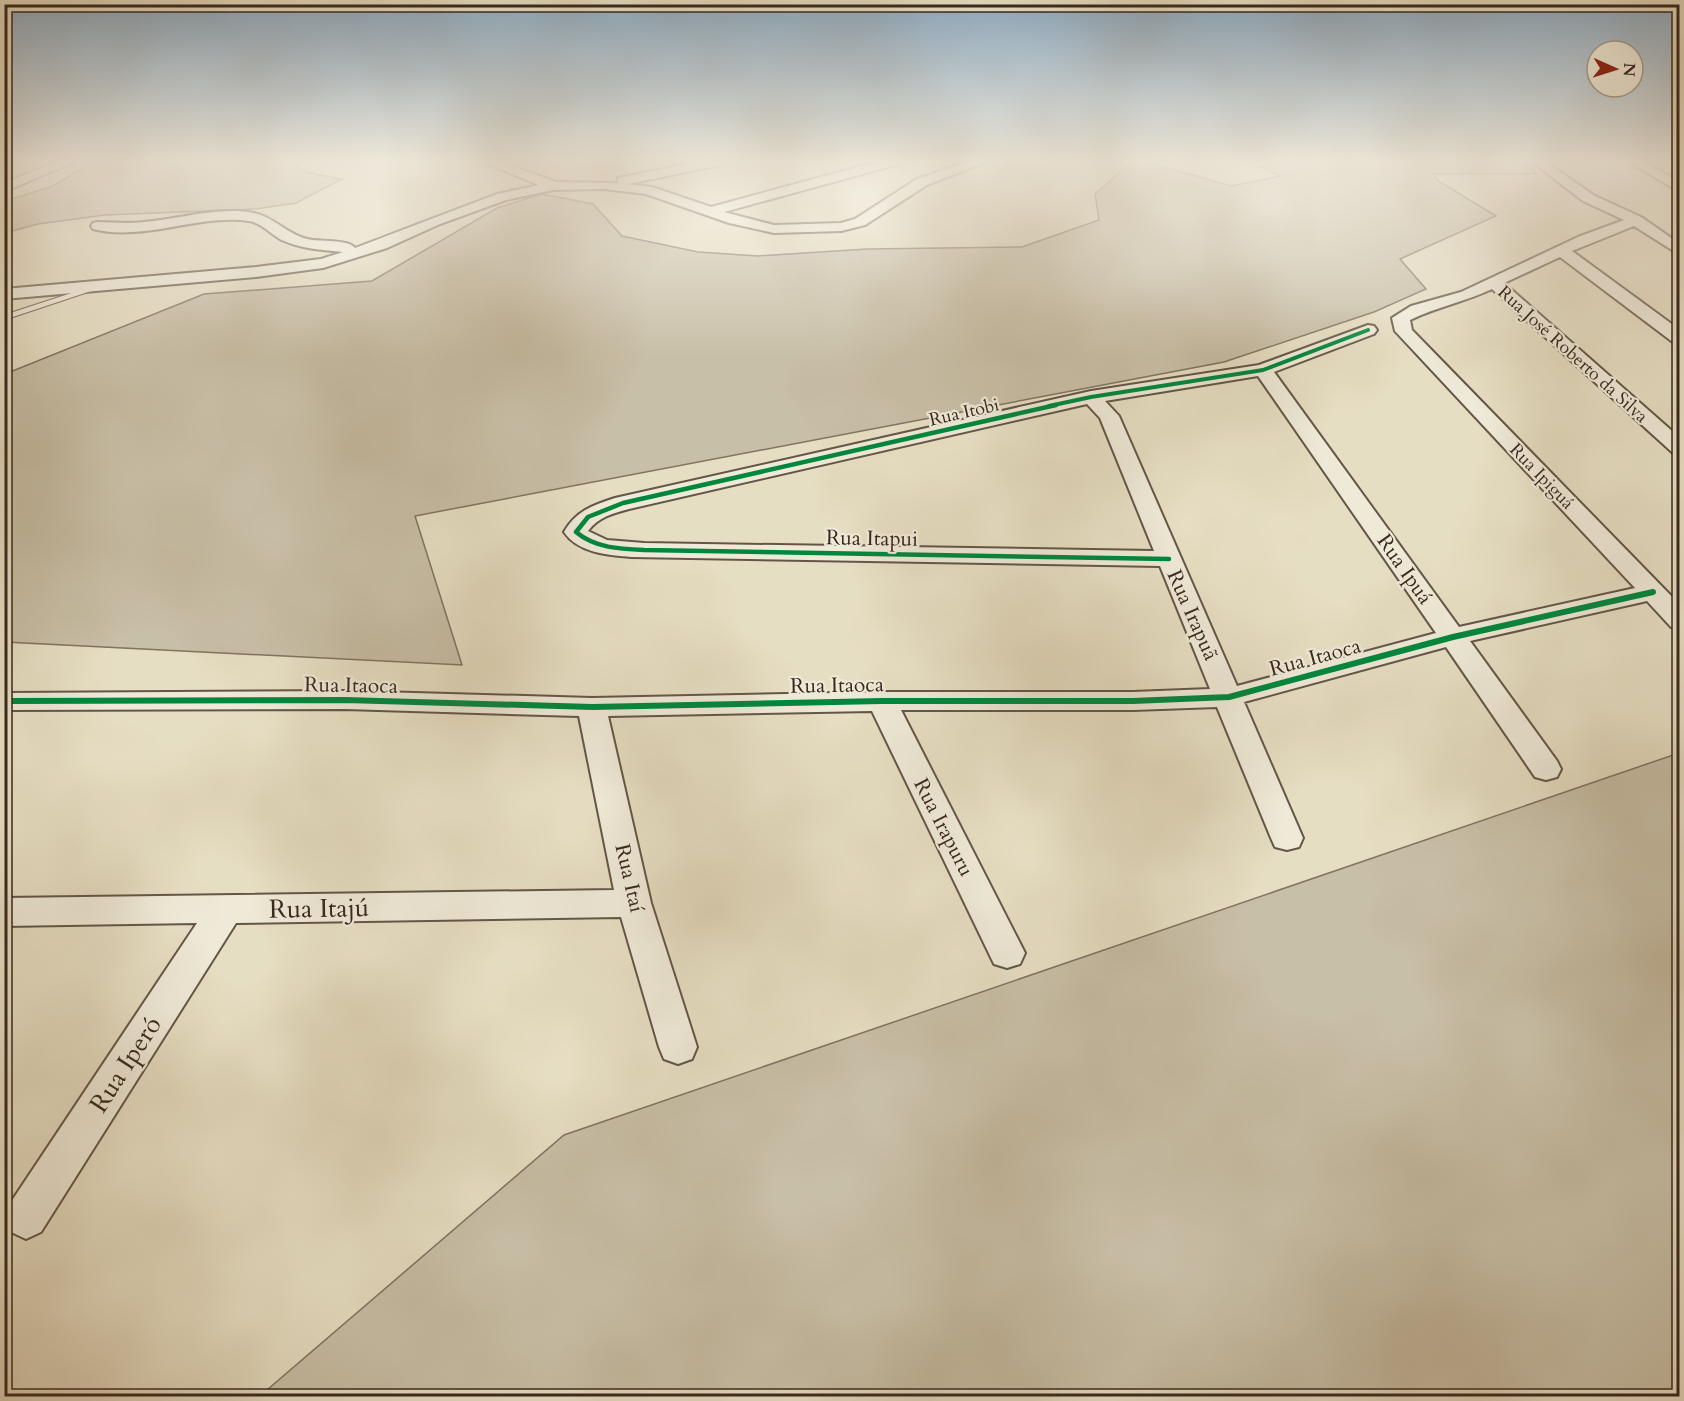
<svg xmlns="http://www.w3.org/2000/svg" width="1684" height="1401" viewBox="0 0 1684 1401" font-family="Cardo,serif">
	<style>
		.green { fill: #c8bfa7; stroke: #807462; stroke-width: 1.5 }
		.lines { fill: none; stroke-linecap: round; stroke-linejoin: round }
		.service-casing { stroke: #645647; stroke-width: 2 }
		.minor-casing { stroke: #645647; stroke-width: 4 }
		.service { fill: #efead8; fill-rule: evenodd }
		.minor { fill: #efead8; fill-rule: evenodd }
		.cycleway-far2-casing { stroke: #efead8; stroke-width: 6 }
		.cycleway-far1-casing { stroke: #efead8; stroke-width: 8 }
		.cycleway-casing { stroke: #efead8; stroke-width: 10 }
		.cycleway-far2 { stroke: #00873e; stroke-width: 4 }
		.cycleway-far1 { stroke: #00873e; stroke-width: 4.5 }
		.cycleway { stroke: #00873e; stroke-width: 6 }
		.labels { text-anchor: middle; stroke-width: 4.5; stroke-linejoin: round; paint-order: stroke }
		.far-street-label { font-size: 18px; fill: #38291e; stroke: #efead8 }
		.street-label { font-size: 21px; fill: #38291e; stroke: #efead8 }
		.near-street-label { font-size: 26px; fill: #38291e; stroke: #efead8 }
	</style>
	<rect width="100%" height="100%" fill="#e6dec3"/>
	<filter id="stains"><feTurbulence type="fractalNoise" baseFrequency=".00333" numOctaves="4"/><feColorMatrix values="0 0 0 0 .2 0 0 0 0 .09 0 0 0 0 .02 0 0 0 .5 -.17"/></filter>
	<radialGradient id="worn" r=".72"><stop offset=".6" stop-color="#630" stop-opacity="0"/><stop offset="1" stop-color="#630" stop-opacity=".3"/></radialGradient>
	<g class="green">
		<polygon points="95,161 300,161 296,167 309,173 342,179 296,203 255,209 105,215 38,224 5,233 5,201 53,186"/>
		<polygon points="1133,161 1143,161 1231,186 1281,176 1260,167 1275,161 1522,161 1537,174 1434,174 1437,180 1496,216 1400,259 1426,289 1374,312 1224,362 415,516 462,665 5,642 5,374 204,294 372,281 497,208 542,194 593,204 622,236 698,252 758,256 867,249 1022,247 1099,220 1095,194"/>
		<polygon points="1679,753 1679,1396 260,1396 564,1135"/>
	</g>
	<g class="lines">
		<defs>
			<polygon id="service" points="99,284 106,286 4,320 4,315"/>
			<g id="minor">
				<polygon points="59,161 76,161 4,192 4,183"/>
				<path d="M 480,161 L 498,161 L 556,182 L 618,183 L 618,178 L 701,161 L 726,161 L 720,165 L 628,184 L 652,187 L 711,207 L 880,161 L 901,161 L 899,164 L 724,212 L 774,225 L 841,223 L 855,219 L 917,179 L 970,161 L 989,161 L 927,185 L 865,225 L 841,231 L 774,233 L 729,223 L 646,194 L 604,189 L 553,190 L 506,200 L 440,224 L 387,248 L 323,268 L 256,277 L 4,299 L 4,289 L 256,267 L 321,259 L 343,252 C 323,250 303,249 284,241 C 272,236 263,223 249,221 C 197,214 144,242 93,229 L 91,226 L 93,223 L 98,222 C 113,222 129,224 144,222 C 179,219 219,206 254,213 C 274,217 287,234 307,239 C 319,242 349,239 355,248 L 497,194 L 539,185 Z"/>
				<path d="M 1531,161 L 1545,161 L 1593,195 L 1641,217 L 1680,244 L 1680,255 L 1634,226 L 1572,251 L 1680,330 L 1680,344 L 1674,343 L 1560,257 L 1504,283 L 1680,438 L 1680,455 L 1673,453 L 1492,289 C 1465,302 1436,307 1410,320 L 1412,330 L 1680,605 L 1680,629 L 1671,627 L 1647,601 L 1470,641 L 1557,761 L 1561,769 L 1557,777 L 1546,780 L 1535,777 L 1446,647 L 1244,702 L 1303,838 L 1299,847 L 1287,850 L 1275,847 L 1271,838 L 1217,707 L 1133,710 L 901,710 L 1025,953 L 1020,964 L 1007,968 L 994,964 L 872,711 L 608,716 L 651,903 L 697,1047 L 692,1059 L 678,1064 L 664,1059 L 659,1047 L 621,917 L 236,923 L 41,1232 L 26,1239 L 11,1232 L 4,1218 L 11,1202 L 197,923 L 4,926 L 4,898 L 614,890 L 579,716 L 345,709 L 8,710 L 4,709 L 4,693 L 345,691 L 592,698 L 882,692 L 1133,692 L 1210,689 L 1160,566 L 631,557 C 608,555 578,553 564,532 C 576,511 593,505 615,498 L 1091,391 L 1259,365 L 1368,325 L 1374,326 L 1377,330 L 1374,334 L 1274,372 L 1459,627 L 1635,588 L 1395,331 L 1392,318 L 1411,306 L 1461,292 L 1578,237 L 1624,220 L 1583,201 ZM 1258,376 L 1436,633 L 1237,686 L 1119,416 L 1105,401 ZM 1087,404 L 1100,418 L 1154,551 L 644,543 L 607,540 L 588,531 C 598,517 614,513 629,509 Z"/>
				<polygon points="1627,161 1642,161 1680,182 1680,192"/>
			</g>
		</defs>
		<use href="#service" class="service-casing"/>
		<use href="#minor" class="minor-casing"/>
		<use href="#service" class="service"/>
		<use href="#minor" class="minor"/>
		<defs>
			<polyline id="cycleway-far2" points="1049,406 1091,397 1263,370 1368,330"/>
			<path id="cycleway-far1" d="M 1056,405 L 623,503 L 588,517 L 576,532 C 595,548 620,549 644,550 L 1169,559"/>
			<polyline id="cycleway" points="8,701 345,700 592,707 882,701 1133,701 1229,697 1453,637 1653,592"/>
		</defs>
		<use href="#cycleway-far2" class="cycleway-far2-casing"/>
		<use href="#cycleway-far1" class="cycleway-far1-casing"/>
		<use href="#cycleway" class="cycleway-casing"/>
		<use href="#cycleway-far2" class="cycleway-far2"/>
		<use href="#cycleway-far1" class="cycleway-far1"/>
		<use href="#cycleway" class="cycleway"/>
	</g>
	<linearGradient id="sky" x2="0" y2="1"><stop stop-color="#8facc3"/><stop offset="0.45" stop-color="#f4f0e4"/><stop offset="1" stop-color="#f4f0e4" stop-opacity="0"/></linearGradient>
	<rect width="1684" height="357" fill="url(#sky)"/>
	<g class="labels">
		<g class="far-street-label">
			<text transform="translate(1573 354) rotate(42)" y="6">Rua José Roberto da Silva</text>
			<text transform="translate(964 412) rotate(-13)" y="6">Rua Itobi</text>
			<text transform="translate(1542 476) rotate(46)" y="6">Rua Ipiguá</text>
		</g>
		<g class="street-label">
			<text transform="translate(872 538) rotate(1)" y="7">Rua Itapui</text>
			<text transform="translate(1405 569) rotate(55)" y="7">Rua Ipuá</text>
			<text transform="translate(1193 615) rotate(66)" y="7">Rua Irapuã</text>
			<text transform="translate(1315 657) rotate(-15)" y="7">Rua Itaoca</text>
			<text transform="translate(351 685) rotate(1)" y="7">Rua Itaoca</text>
			<text transform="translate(837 685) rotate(-1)" y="7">Rua Itaoca</text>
			<text transform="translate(944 827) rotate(63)" y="7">Rua Irapuru</text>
			<text transform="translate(630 878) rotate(77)" y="7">Rua Itaí</text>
		</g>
		<g class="near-street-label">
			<text transform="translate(319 908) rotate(-1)" y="9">Rua Itajú</text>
			<text transform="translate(125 1064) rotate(-57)" y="9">Rua Iperó</text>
		</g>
	</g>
	<rect width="1684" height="1401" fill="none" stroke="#e6dec3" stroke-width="24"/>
	<rect x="6" y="6" width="1672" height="1389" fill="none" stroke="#38291e" stroke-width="3"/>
	<rect x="12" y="12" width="1660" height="1377" fill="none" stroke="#38291e" stroke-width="1.5"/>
	<g transform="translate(1615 69) rotate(93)"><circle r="28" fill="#efead8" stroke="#a69d8e" stroke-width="1.5"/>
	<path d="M0-4.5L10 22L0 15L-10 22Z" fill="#8f2418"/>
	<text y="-9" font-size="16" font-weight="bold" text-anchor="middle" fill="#38291e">N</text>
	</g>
	<rect width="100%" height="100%" filter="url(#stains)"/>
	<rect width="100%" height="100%" fill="url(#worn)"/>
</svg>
